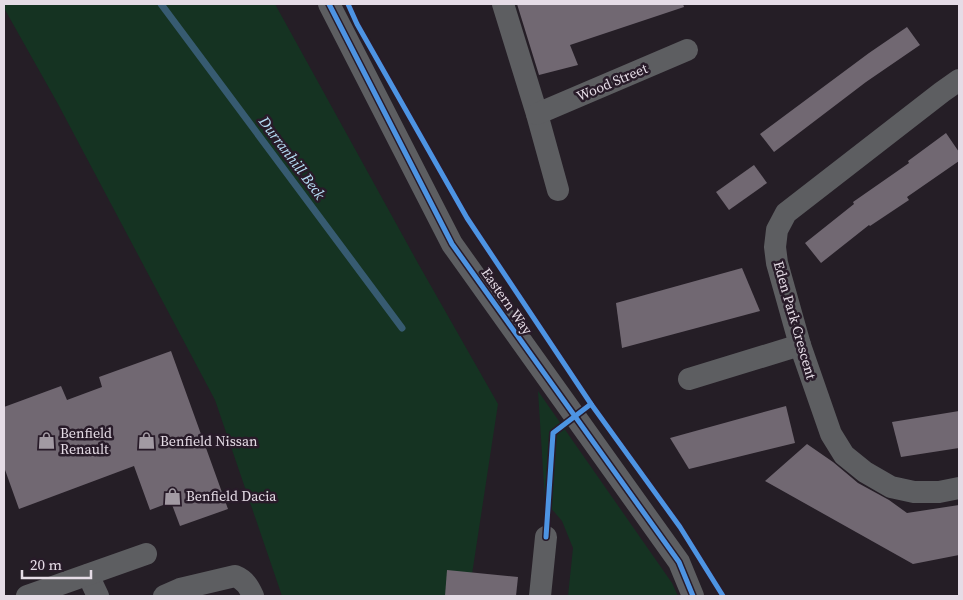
<svg xmlns="http://www.w3.org/2000/svg" width="963" height="600" viewBox="0 0 963 600" font-family="'Source Serif 4',serif">
	<style>
		.green { fill: #153322 }
		.lines { fill: none; stroke-linecap: round; stroke-linejoin: round }
		.stream { stroke: #375b71; stroke-width: 7 }
		.building { fill: #716872 }
		.minor { stroke: #5d5e61; stroke-width: 22 }
		.cycleway-casing { stroke: #281b29; stroke-width: 8 }
		.cycleway { stroke: #4d94e3; stroke-width: 5 }
		.labels { text-anchor: middle; stroke-width: 5; stroke-linejoin: round; paint-order: stroke }
		.street-label { font-size: 14px; fill: #e5dce6; stroke: #281b29 }
		.poi-label { font-size: 14px; fill: #e5dce6; stroke: #281b29; text-anchor: start }
		.water-label { font-size: 15px; font-style: italic; fill: #b8e0f8; stroke: #281b29 }
	</style>
	<rect width="100%" height="100%" fill="#251e26"/>
	<g class="green">
		<polygon points="4,4 275,4 419,265 498,404 469,594 466,596 282,596 215,400 58,104 4,8"/>
		<polygon points="538,391 672,583 678,596 568,596 573,548 562,521 545,501"/>
	</g>
	<g class="lines">
		<polyline class="stream" points="161,4 402,328"/>
	</g>
	<g class="building">
		<polygon points="517,4 683,4 684,7 570,45 578,65 539,75"/>
		<polygon points="907,27 920,45 866,82 774,152 760,134 869,53"/>
		<polygon points="946,133 959,152 959,161 907,197 909,200 870,226 869,225 821,263 805,243 854,204 853,202 909,163 908,161"/>
		<polygon points="754,165 767,183 729,210 716,192"/>
		<polygon points="742,268 760,311 622,348 616,303"/>
		<polygon points="171,351 228,509 180,526 171,502 150,510 134,466 19,509 4,467 4,407 61,386 67,400 102,387 99,377"/>
		<polygon points="786,406 795,443 689,469 670,438"/>
		<polygon points="959,411 959,448 901,457 892,422"/>
		<polygon points="807,444 833,462 858,483 889,500 907,513 959,505 959,555 913,564 765,481"/>
		<polygon points="447,570 518,577 516,596 445,596"/>
	</g>
	<g class="lines">
		<g class="minor">
			<polyline points="329,4 452,244 679,562 693,596"/>
			<polyline points="503,4 537,114 558,190"/>
			<polyline points="959,80 942,92 786,213 777,230 775,247 777,263 800,345 831,434 844,455 865,472 891,487 914,492 939,492 959,488"/>
			<polyline points="537,114 687,50"/>
			<polyline points="689,379 800,345"/>
			<polyline points="88,575 98,596"/>
			<polyline points="27,596 146,554"/>
			<path d="M 164,596 L 180,589 L 235,576 C 245,580 249,587 253,596"/>
			<polyline points="540,596 546,537"/>
		</g>
		<defs>
			<g id="cycleway">
				<polyline points="329,4 452,244 679,562 693,596"/>
				<polyline points="348,4 357,24 467,218 591,404 680,527 723,596"/>
				<polyline points="546,537 553,433 591,404"/>
			</g>
		</defs>
		<use href="#cycleway" class="cycleway-casing"/>
		<use href="#cycleway" class="cycleway"/>
	</g>
	<defs>
		<symbol id="shop-bare" viewBox="-9 -9 18 18"><path d="M-5-2.5h2.3a2.7 3.5 0 0 1 5.4 0H5L5.5 6h-11ZM-1.5-2.5h3a1.5 2.3 0 0 0-3 0Z" fill="#a29aa3" stroke="#281b29" stroke-width="2.5" paint-order="stroke"/></symbol>
	</defs>
	<g fill-rule="evenodd">
		<use href="#shop-bare" x="34" y="428" width="25" height="25"/>
		<use href="#shop-bare" x="134" y="428" width="25" height="25"/>
		<use href="#shop-bare" x="160" y="484" width="25" height="25"/>
	</g>
	<g class="labels">
		<g class="street-label">
			<text transform="translate(612 82) rotate(-23)" y="5">Wood Street</text>
			<text transform="translate(507 301) rotate(55)" y="5">Eastern Way</text>
			<text transform="translate(795 320) rotate(74)" y="5">Eden Park Crescent</text>
		</g>
		<g class="poi-label">
			<text x="60" y="438">Benfield<tspan x="60" dy="16">Renault</tspan></text>
			<text x="160" y="446">Benfield Nissan</text>
			<text x="186" y="501">Benfield Dacia</text>
		</g>
		<g class="water-label">
			<text transform="translate(292 158) rotate(53)" y="5">Durranhill Beck</text>
		</g>
	</g>
	<rect width="963" height="600" fill="none" stroke="#e5dce6" stroke-width="10"/>
	<path d="M22 570v8h69v-8" fill="none" stroke="#e5dce6" stroke-width="2.5"/>
	<text x="30" y="570" font-size="15" fill="#e5dce6" stroke="#281b29" stroke-width="4" paint-order="stroke">20 m</text>
</svg>
